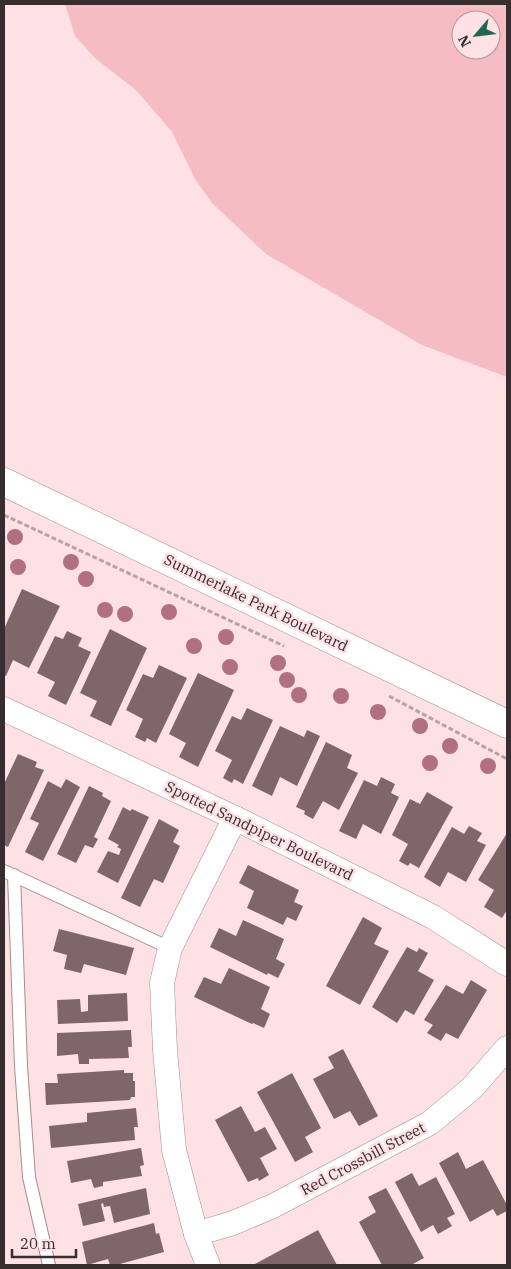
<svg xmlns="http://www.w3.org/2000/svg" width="511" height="1269" viewBox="0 0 511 1269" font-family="'IBM Plex Serif',serif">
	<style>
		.green { fill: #f6bcc4; fill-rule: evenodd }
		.building { fill: #7e6669 }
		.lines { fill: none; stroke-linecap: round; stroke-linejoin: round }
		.lane-casing { stroke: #a58c8f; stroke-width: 14 }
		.street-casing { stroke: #a58c8f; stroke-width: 25 }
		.secondary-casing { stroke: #a58c8f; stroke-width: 29 }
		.path { stroke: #b8a2a5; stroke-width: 3; stroke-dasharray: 5 2.5; stroke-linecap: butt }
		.lane { stroke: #fff; stroke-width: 12 }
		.street { stroke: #fff; stroke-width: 24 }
		.secondary { stroke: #fff; stroke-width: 28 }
		.tree { fill: #b17080 }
		.labels { text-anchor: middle; stroke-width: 5; stroke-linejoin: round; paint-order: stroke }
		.street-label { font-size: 15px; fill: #372c2e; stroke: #fde1e4 }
	</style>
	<rect width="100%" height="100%" fill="#fde1e4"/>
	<path class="green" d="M 65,4 L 507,4 L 507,377 L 422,345 L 266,254 L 212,203 L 195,179 L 172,132 L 136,90 L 96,59 L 75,36 ZM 461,20 L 491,20 L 491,50 L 461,50 Z"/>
	<g class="building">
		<polygon points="22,589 60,606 29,668 13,660 6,676 4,675 4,629"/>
		<polygon points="110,629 147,648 111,726 90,716 97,701 80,693"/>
		<polygon points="67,631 82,638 78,646 91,652 66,705 48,696 55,682 37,673 55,636 63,639"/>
		<polygon points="159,665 187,678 156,743 147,738 145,742 135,737 143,719 126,710 143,674 153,678"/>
		<polygon points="198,673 234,690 198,767 179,757 186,743 169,734"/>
		<polygon points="247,708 273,720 243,784 234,779 232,783 223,778 232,760 215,751 232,716 241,720"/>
		<polygon points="280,726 304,737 307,730 320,736 297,786 280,777 272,796 252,786"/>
		<polygon points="326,742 352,755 347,768 358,773 339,810 323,801 313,819 304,814 305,811 296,807"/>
		<polygon points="18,754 37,762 35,767 44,770 8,847 4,845 4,784"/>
		<polygon points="381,777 395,784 391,793 399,797 381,834 363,824 356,839 339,831 364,780 377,786"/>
		<polygon points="66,779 80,787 43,861 25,852 39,823 30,819 48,781 61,788"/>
		<polygon points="89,786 103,793 102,796 111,801 94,837 98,839 93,848 85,845 76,863 57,854"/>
		<polygon points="427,792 453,807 419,868 410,863 408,866 399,861 408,844 392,835 410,799 420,804"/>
		<polygon points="123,807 130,811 132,809 149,817 118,883 97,872 108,851 119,855 121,849 117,847 119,845 108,839"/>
		<polygon points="159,819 179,830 173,842 180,846 163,883 154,879 140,907 121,898"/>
		<polygon points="469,826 482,833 477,841 486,845 466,882 448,872 440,887 424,877 452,827 464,834"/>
		<polygon points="507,833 507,910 502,918 484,907 494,890 478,880"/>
		<polygon points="248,865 299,890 294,902 303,906 296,921 287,917 283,925 247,908 254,891 239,883"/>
		<polygon points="363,917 382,928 374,944 389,951 360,1005 326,986"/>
		<polygon points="243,920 284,939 276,959 285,964 278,978 268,973 267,975 210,947 219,928 236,936"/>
		<polygon points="59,929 134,948 126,975 84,964 81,973 64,969 67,955 53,951"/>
		<polygon points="407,947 417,952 419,948 428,953 418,971 434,980 414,1015 405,1010 397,1023 372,1007"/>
		<polygon points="229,968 270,987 261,1009 270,1014 264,1028 253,1023 252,1024 194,997 204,977 221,984"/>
		<polygon points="471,980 487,990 458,1039 446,1033 441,1041 427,1033 433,1025 424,1020 446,985 463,994"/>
		<polygon points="127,993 128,1021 58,1024 57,1000 80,999 81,1012 88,1011 88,995"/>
		<polygon points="131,1030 132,1047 128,1047 129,1058 89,1059 89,1064 79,1064 78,1054 57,1056 57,1033"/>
		<polygon points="343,1049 378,1116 359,1126 350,1111 334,1119 313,1079 334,1068 328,1057"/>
		<polygon points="124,1070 124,1073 133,1073 133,1081 135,1081 135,1097 131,1097 130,1100 46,1105 45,1083 58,1083 57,1074"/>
		<polygon points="292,1073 321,1128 305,1137 313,1152 295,1162 257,1092"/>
		<polygon points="241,1106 255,1132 265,1127 277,1149 260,1158 269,1175 259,1181 258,1178 248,1182 215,1120"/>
		<polygon points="136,1108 138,1127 134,1127 135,1140 51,1148 49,1126 87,1122 87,1113"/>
		<polygon points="141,1148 144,1165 140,1166 142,1176 103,1182 103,1186 94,1188 91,1179 71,1183 67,1161"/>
		<polygon points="458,1152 466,1169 483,1160 507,1205 507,1211 497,1216 493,1209 470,1222 439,1163"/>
		<polygon points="412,1173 419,1186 436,1177 455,1214 447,1218 452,1226 438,1234 433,1225 421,1232 395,1182"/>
		<polygon points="146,1188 150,1214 114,1223 110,1206 104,1207 103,1203 101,1204 105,1221 83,1226 78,1204"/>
		<polygon points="386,1188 424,1258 411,1265 382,1265 359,1222 376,1212 368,1197"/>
		<polygon points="154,1223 156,1234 159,1233 164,1252 116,1265 110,1265 108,1259 87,1265 82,1242"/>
		<polygon points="318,1230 337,1265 253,1265"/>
	</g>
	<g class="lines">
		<defs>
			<g id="lane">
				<polyline points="4,871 170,948"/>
				<polyline points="14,875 21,1066 29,1177 49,1265"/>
			</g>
			<g id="street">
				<polyline points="4,709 235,818 433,917 507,964"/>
				<polyline points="196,1234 233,1223 273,1206 430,1123 472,1088 507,1048"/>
				<polyline points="208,1265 196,1234 174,1150 165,1050 162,983 170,948 235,818"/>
			</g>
			<polyline id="secondary" points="4,482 507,724"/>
		</defs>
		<use href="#lane" class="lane-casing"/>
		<use href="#street" class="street-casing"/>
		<use href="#secondary" class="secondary-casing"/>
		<g class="path">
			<polyline points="4,515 284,646"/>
			<polyline points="389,696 507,759"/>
		</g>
		<use href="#lane" class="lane"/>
		<use href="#street" class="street"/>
		<use href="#secondary" class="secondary"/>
	</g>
	<g class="tree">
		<circle cx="15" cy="537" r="8"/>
		<circle cx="71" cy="562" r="8"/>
		<circle cx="18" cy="567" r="8"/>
		<circle cx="86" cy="579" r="8"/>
		<circle cx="105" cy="610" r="8"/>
		<circle cx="169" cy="612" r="8"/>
		<circle cx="125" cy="614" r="8"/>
		<circle cx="226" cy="637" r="8"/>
		<circle cx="194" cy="646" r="8"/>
		<circle cx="278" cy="663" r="8"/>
		<circle cx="230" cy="667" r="8"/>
		<circle cx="287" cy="680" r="8"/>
		<circle cx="299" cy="695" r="8"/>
		<circle cx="341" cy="696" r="8"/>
		<circle cx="378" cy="712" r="8"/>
		<circle cx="420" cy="726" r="8"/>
		<circle cx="450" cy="746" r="8"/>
		<circle cx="430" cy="763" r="8"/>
		<circle cx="488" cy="766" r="8"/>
	</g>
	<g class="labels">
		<g class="street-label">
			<text transform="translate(256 603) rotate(26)" y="5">Summerlake Park Boulevard</text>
			<text transform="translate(259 831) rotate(26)" y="5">Spotted Sandpiper Boulevard</text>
			<text transform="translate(363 1159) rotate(-28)" y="5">Red Crossbill Street</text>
		</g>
	</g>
	<rect width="511" height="1269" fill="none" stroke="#372c2e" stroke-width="10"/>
	<g transform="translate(476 35) rotate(242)"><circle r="24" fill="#fde1e4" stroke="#ae999b"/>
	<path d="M0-4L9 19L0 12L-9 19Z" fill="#226351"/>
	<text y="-8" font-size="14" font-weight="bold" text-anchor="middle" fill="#372c2e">N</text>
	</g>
	<path d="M12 1249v8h64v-8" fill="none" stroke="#372c2e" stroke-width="2.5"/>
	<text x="20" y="1249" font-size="15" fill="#372c2e" stroke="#fde1e4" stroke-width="4" paint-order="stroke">20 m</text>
</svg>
